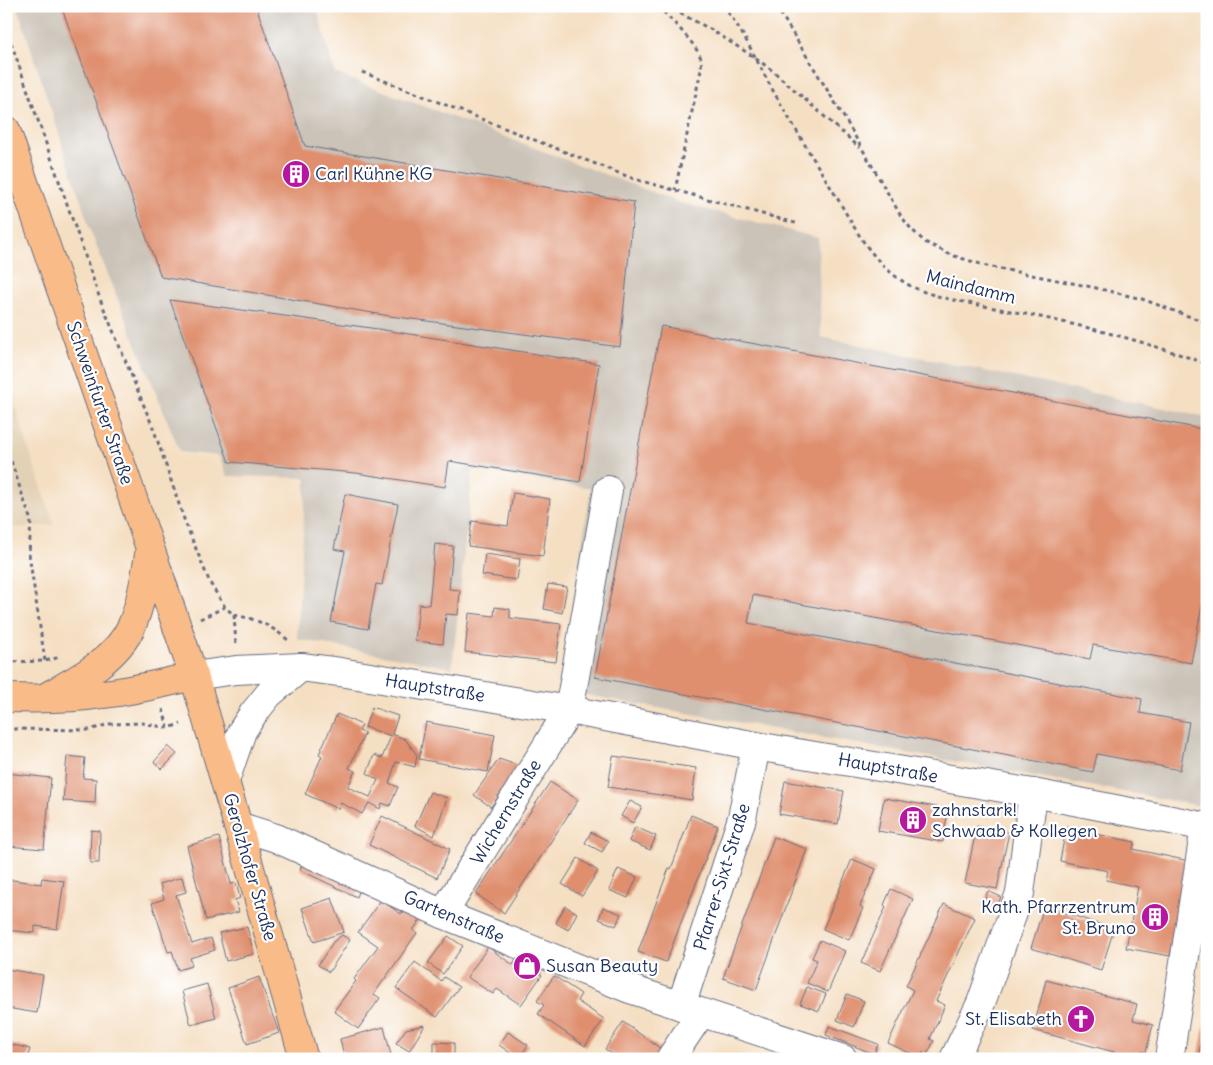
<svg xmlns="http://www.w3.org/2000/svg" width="1213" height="1065" viewBox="0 0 1213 1065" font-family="Delius,sans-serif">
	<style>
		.built { fill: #e3d1b6 }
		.industrial { fill: #cbc3b8 }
		.building { fill: #df8f6e }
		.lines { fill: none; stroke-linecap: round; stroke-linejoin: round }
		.minor-casing { stroke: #676d81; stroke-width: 30 }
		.major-casing { stroke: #676d81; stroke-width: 30 }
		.path { stroke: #676d81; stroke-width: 3; stroke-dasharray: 4 4; stroke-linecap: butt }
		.minor { stroke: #fff; stroke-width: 28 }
		.major { stroke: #f9bc89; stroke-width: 28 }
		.labels { text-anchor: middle; stroke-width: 4.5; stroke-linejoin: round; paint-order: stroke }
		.poi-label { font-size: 18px; fill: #1b2f5e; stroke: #fff; text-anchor: start }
		.street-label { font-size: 18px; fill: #1b2f5e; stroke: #fff }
	</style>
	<rect width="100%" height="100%" fill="#fff"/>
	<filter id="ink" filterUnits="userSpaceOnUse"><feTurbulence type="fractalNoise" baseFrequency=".02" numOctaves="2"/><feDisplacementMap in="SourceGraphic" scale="10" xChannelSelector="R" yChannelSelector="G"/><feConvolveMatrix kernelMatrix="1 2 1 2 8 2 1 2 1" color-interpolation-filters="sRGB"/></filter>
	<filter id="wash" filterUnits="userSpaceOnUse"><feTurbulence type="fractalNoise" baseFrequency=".0096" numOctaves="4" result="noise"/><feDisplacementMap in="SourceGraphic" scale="20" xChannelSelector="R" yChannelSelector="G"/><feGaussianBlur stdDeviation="1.12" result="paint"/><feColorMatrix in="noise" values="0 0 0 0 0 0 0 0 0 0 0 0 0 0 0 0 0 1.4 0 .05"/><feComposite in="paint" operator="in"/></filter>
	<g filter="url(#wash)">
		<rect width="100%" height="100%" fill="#f5dfc3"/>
		<polygon class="built" points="6,380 54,525 6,528"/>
		<polygon class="industrial" points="17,6 316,6 335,73 681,203 818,238 821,337 1207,417 1207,807 559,690 591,488 473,469 452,668 297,639 306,478 227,476 219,456 180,452 92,235"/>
		<g id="blocks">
			<g class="building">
				<polygon points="61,6 256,6 305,146 634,202 620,347 390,316 161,277"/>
				<polygon points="170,300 378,329 599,364 580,482 449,461 445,487 356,473 229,462"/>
				<polygon points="661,326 1207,430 1207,579 1191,663 1093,645 1090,659 753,595 748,623 1142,699 1140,713 1189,722 1180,770 1097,754 1093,772 595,677"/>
				<polygon points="513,493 550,499 543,556 468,546 472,521 508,526"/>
				<polygon points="345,494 398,504 382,585 376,584 368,629 331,622 345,551 334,549"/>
				<polygon points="435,544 453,546 449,589 460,590 458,615 446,614 443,644 415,641 419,604 429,605"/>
				<polygon points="485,554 520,559 517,580 482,575"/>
				<polygon points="548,584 567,587 562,613 544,609"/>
				<polygon points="495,607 510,609 510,618 561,624 556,662 465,652 469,613 494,616"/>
				<polygon points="372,707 398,716 392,734 405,739 417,755 415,767 396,762 389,783 398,787 390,806 382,803 380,809 369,803 362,814 341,803 338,809 305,794 322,756 319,754 337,714 362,725 359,731 365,733 349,768 355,771 348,787 370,797 378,780 367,773 374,755 382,758 391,736 365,727"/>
				<polygon points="426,722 495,735 488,772 419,759"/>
				<polygon points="168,746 177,754 162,769 154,762"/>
				<polygon points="67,756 85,758 83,778 96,779 95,803 63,801"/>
				<polygon points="613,756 696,768 692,800 608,787"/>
				<polygon points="499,759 519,766 491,807 474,795"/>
				<polygon points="6,773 51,778 44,849 6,846 6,818 8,802 6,802"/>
				<polygon points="785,781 844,791 838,824 779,814"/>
				<polygon points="550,782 578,800 504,913 476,894"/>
				<polygon points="430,792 447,798 434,836 415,826"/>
				<polygon points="884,798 948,809 943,842 878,831"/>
				<polygon points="630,801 642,807 633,823 621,816"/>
				<polygon points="691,815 718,826 666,962 638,952 669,868 671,869"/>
				<polygon points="382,816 450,849 437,878 369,845"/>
				<polygon points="977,826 1009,832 997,889 965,883"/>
				<polygon points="635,827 656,836 650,850 629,841"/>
				<polygon points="1066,828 1135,842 1133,849 1189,861 1170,956 1126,948 1138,887 1106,880 1108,871 1060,861"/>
				<polygon points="91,830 100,831 99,863 90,863"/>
				<polygon points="591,832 608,841 602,852 585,843"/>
				<polygon points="219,837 231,884 236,883 240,898 235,900 239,912 206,920 187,846"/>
				<polygon points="774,837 807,849 756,990 723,978"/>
				<polygon points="578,858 598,871 582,896 562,884"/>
				<polygon points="852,859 876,869 860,906 863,908 849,940 823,929"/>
				<polygon points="303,862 360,889 357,897 300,870"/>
				<polygon points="618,869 637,877 628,898 609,890"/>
				<polygon points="182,877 186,892 176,895 192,944 211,938 215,950 190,958 192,966 178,970 172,951 168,952 152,903 164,899 160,884"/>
				<polygon points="42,878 64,881 57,929 35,926 35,933 6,930 6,879 41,884"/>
				<polygon points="891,889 913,899 880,971 861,963 886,907 884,905"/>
				<polygon points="988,891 1001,897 995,911 982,906"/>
				<polygon points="332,898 344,932 314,942 302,908"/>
				<polygon points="381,900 401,914 407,907 422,918 413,930 417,933 374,994 380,998 358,1029 334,1011 356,981 354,979 378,946 358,932"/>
				<polygon points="944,904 975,918 936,1001 945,1005 930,1039 934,1041 928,1053 924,1051 920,1058 888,1043 913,990 906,986"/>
				<polygon points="565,906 577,913 568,930 556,923"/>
				<polygon points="1044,906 1114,929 1101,970 1031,948"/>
				<polygon points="603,907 621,914 616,926 599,919"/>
				<polygon points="247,927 254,954 226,961 219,933"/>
				<polygon points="342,935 350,940 329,972 318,965 333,942"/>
				<polygon points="448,936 463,946 443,974 428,963"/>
				<polygon points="820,940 845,951 828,992 807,983 817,960 812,958"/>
				<polygon points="488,947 513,965 517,958 542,975 521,1005 497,989 493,994 467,977"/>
				<polygon points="415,962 441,981 444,977 459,987 437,1017 396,988"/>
				<polygon points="6,969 43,975 37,1013 6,1008"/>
				<polygon points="554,976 581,994 577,1001 604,1019 585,1046 538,1014 544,1005 537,1001"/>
				<polygon points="259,977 279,1033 247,1044 228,988"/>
				<polygon points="1046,980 1137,1004 1133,1020 1153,1025 1146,1052 1141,1051 1139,1059 1113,1059 1114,1052 1033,1030"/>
				<polygon points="207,984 216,1018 191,1025 182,991"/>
				<polygon points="807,987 826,994 819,1011 800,1004"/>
				<polygon points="847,994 864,1001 854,1027 837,1020"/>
				<polygon points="1206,1015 1207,1016 1207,1059 1198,1059"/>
				<polygon points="623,1022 667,1053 664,1059 619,1059 605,1049"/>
				<polygon points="425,1025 409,1051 396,1043 406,1029"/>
				<polygon points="829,1026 878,1044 874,1054 826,1035"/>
				<polygon points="384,1027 392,1059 345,1059 340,1039"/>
				<polygon points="508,1032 528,1045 519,1059 499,1045"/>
				<polygon points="434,1042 454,1043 454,1059 434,1059"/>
				<polygon points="6,1043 30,1049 27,1059 6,1059"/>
			</g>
		</g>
	</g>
	<g filter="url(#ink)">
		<use href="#blocks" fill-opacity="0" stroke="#676d81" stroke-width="1"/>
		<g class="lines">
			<defs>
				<g id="minor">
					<polyline points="194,676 236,670 301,667 340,672 569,710 756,746 1033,793 1207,827"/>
					<polyline points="225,781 242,731 253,714 269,694 301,667"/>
					<polyline points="238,826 276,838 443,914 630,989 843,1059"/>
					<polyline points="443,914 569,710 608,490"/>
					<polyline points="681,1006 742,818 756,746"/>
					<polyline points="670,1059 701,1013"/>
					<polyline points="954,1059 981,1003 1020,893 1033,793"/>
					<polyline points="1169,1059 1205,827"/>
				</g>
				<g id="major">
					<polyline points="6,130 194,676 238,826 304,1059"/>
					<path d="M 6,698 C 39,699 71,699 103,694 C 133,691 164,683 194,676"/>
					<path d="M 44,698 C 76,680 117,660 132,625 C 142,602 145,575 150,550"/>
				</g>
			</defs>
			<use href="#minor" class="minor-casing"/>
			<use href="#major" class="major-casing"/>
			<g class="path">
				<path d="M 658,6 C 669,18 697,44 701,59 C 702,62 701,67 701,70 L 675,190"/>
				<polyline points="666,6 710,29 754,57 773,71 860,148"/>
				<path d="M 723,6 C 743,30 756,60 771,87 C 793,126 816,163 839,201 C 855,229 871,259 898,278 C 922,296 955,300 984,306 C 1009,311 1033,315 1058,321 C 1109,332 1158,346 1207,364"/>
				<polyline points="776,6 845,119 901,216 912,230 925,242 951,255 987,266 1092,287 1142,299 1207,323"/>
				<polyline points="6,28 100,299 154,430 185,522 210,583 225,607 234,615 236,645"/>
				<polyline points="362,72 634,179 799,224"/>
				<polyline points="6,446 31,521 29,554 45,661"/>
				<path d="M 234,615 C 257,619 272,626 289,641"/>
				<polyline points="200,619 225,607"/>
				<polyline points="6,662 45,661 60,657"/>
				<polyline points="163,709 168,728"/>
				<polyline points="6,727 15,729 90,730 109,724 142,723 168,728 181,724"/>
				<polyline points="6,732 15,729"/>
			</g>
			<use href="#minor" class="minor"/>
			<use href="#major" class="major"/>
		</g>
	</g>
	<defs>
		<symbol id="building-disc" viewBox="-11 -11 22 22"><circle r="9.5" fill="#b5179e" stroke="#fff"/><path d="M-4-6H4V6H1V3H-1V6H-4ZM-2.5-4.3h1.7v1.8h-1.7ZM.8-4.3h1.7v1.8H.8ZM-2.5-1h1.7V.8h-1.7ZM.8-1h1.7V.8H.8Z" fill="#fff"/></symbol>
		<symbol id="shop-disc" viewBox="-11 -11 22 22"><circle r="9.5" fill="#b5179e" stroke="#fff"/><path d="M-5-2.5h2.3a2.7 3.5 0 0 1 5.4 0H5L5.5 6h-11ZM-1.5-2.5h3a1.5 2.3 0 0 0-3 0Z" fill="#fff"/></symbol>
		<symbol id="church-disc" viewBox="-11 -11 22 22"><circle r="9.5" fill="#b5179e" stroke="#fff"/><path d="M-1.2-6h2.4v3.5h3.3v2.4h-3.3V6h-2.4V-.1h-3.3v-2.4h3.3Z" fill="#fff"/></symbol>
	</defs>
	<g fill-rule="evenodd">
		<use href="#building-disc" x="280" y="158" width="32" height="32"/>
		<use href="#building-disc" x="897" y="804" width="32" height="32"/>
		<use href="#building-disc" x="1139" y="901" width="32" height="32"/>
		<use href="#shop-disc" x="511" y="950" width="32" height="32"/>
		<use href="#church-disc" x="1065" y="1003" width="32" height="32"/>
	</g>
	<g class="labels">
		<g class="poi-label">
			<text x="315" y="180">Carl Kühne KG</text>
			<text x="932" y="816">zahnstark!<tspan x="932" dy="21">Schwaab &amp; Kollegen</tspan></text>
			<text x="1136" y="913" text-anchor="end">Kath. Pfarrzentrum<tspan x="1136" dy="21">St. Bruno</tspan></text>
			<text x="546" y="972">Susan Beauty</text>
			<text x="1062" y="1025" text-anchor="end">St. Elisabeth</text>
		</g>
		<g class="street-label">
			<text transform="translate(971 287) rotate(14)" y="6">Maindamm</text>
			<text transform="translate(100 403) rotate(71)" y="6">Schweinfurter Straße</text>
			<text transform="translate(435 688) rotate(9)" y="6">Hauptstraße</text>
			<text transform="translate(888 768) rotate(10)" y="6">Hauptstraße</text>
			<text transform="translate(506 812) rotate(-59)" y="6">Wichernstraße</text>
			<text transform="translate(250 867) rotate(74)" y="6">Gerolzhofer Straße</text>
			<text transform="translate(722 877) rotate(-73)" y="6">Pfarrer-Sixt-Straße</text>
			<text transform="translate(454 917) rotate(23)" y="6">Gartenstraße</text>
		</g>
	</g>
	<rect width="1213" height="1065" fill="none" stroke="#fff" stroke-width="25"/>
</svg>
